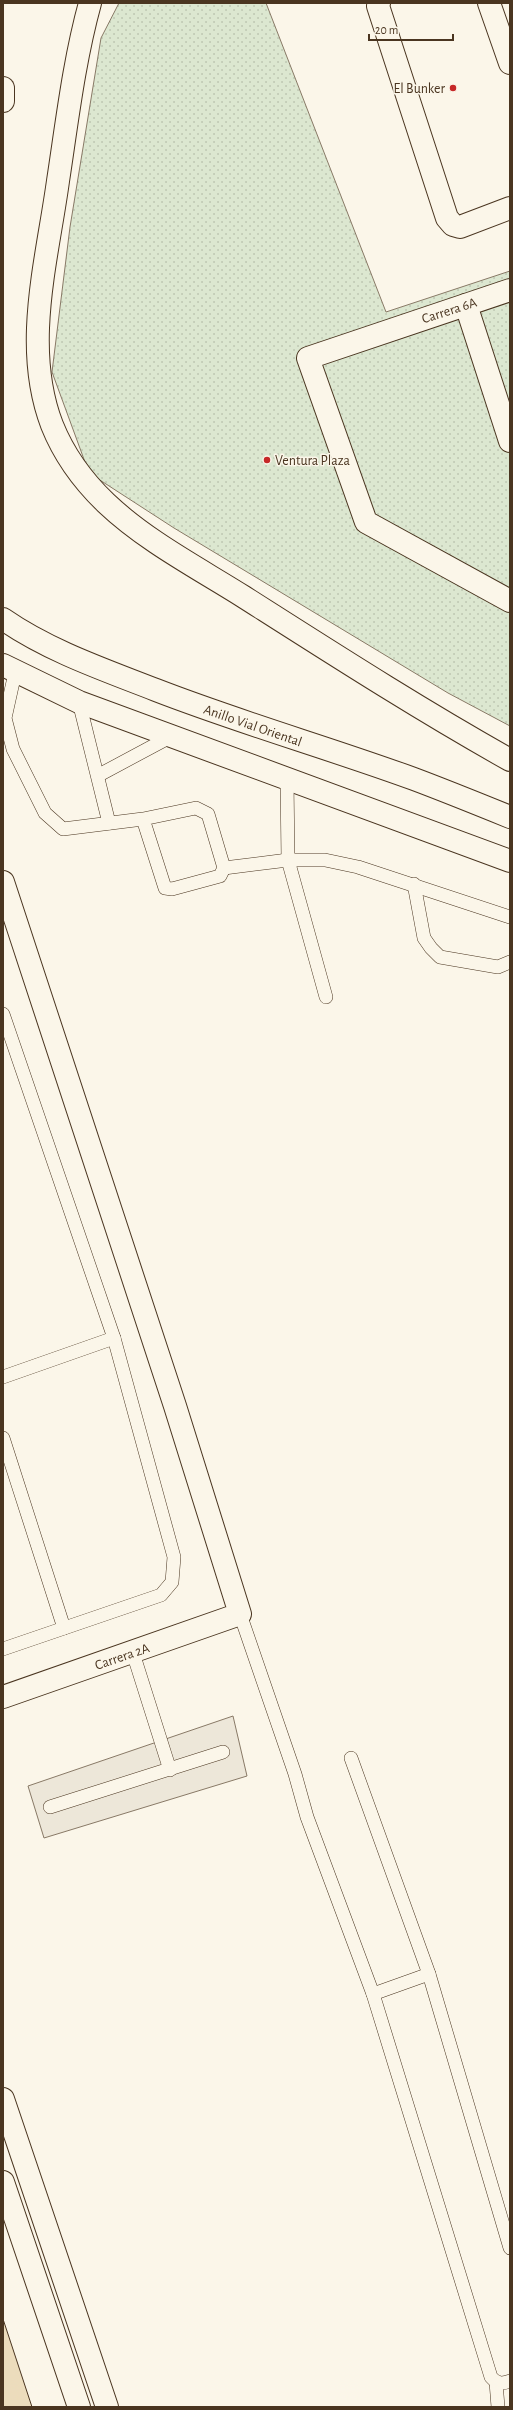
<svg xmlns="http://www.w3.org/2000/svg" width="513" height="2410" viewBox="0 0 513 2410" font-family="'Alegreya Sans',sans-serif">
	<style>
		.grass { fill: url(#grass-dots); stroke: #887966 }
		.parking { fill: #ede7d9; stroke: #887966 }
		.building { fill: #ecdcbc; stroke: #4a3520 }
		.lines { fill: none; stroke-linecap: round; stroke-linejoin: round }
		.service-casing { stroke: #4a3520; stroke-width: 14 }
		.minor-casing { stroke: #4a3520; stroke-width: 24 }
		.trunk-casing { stroke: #4a3520; stroke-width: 24 }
		.service { stroke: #fbf6e9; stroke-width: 13 }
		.minor { stroke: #fbf6e9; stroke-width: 22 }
		.trunk { stroke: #fbf6e9; stroke-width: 22 }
		.poi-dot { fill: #c62828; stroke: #fbf6e9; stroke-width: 1.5 }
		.labels { text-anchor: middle; stroke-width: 3; stroke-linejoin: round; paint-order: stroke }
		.poi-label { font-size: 14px; fill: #4a3520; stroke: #fbf6e9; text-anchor: end }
		.street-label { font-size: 14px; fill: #4a3520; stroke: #fbf6e9 }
	</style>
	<defs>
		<pattern id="grass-dots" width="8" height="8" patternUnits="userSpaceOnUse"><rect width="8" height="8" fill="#dce7d0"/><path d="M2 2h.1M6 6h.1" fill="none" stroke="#bec7b2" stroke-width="1.8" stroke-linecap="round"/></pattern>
	</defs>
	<rect width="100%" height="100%" fill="#fbf6e9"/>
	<polygon class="grass" points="119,3 266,3 386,312 510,271 510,726 448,693 174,528 89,473 52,372 70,227 101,38"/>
	<polygon class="parking" points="233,1716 247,1776 44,1838 28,1786"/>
	<polygon class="building" points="3,2319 32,2407 3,2407"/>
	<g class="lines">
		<defs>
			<g id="service">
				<polyline points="15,673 5,718 13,749 45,813 63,829 143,819 196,808 208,814 224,868 220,876 172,889 165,888 143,819"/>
				<polyline points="79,702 109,823"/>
				<polyline points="99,775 170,737"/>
				<polyline points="287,779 288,860 325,860 358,867 510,917"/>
				<polyline points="224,868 288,860 326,997"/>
				<polyline points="414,884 424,938 431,948 440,957 498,967 510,962"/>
				<polyline points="3,1014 114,1338 174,1557 172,1582 161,1595 3,1649"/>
				<polyline points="3,1377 114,1338"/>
				<polyline points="3,1438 64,1628"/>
				<path d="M 240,1614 L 295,1774 L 307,1817 L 373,1994 L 491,2377 C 497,2384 502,2384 510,2381"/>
				<polyline points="133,1653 170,1770"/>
				<polyline points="351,1758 429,1974 510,2248"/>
				<polyline points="50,1807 223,1752"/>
				<polyline points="373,1994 429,1974"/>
				<polyline points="496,2382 498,2407"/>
			</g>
			<g id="minor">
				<polyline points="379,3 378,6 447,218 453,225 460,227 510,208"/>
				<polyline points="489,3 510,63"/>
				<polyline points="510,290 308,358 366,522 510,601"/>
				<polyline points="466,305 510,441"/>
				<polyline points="3,882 175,1406 240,1614 3,1697"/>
				<polyline points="3,2099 107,2407"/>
				<polyline points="3,2182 79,2407"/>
			</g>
			<g id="trunk">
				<path d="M 90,3 C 74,61 67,122 58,181 C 47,261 22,347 52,425 C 64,455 83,481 106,503 C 146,541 198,568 244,597 C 332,653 419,709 510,760"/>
				<polyline points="3,88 3,101"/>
				<path d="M 3,619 C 49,651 105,670 156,690 C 241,723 329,748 414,779 C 446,791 478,804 510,817"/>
				<polyline points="3,665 79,702 510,861"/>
			</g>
		</defs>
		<use href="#service" class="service-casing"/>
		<use href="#minor" class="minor-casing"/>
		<use href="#trunk" class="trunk-casing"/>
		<use href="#service" class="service"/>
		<use href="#minor" class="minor"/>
		<use href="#trunk" class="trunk"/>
	</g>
	<g class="poi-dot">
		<circle cx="453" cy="88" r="4"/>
		<circle cx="267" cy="460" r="4"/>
	</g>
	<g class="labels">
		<g class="poi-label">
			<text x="445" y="93">El Bunker</text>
			<text x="275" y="465" text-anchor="start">Ventura Plaza</text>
		</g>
		<g class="street-label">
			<text transform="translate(449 310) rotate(-18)" y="5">Carrera 6A</text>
			<text transform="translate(253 725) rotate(19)" y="5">Anillo Vial Oriental</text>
			<text transform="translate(122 1656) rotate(-19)" y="5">Carrera 2A</text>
		</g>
	</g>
	<rect width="513" height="2410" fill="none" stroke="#4a3520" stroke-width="8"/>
	<path d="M369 34v6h84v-6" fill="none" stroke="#4a3520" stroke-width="2"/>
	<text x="375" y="34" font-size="12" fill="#4a3520" stroke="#fbf6e9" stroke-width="3" paint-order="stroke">20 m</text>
</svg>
